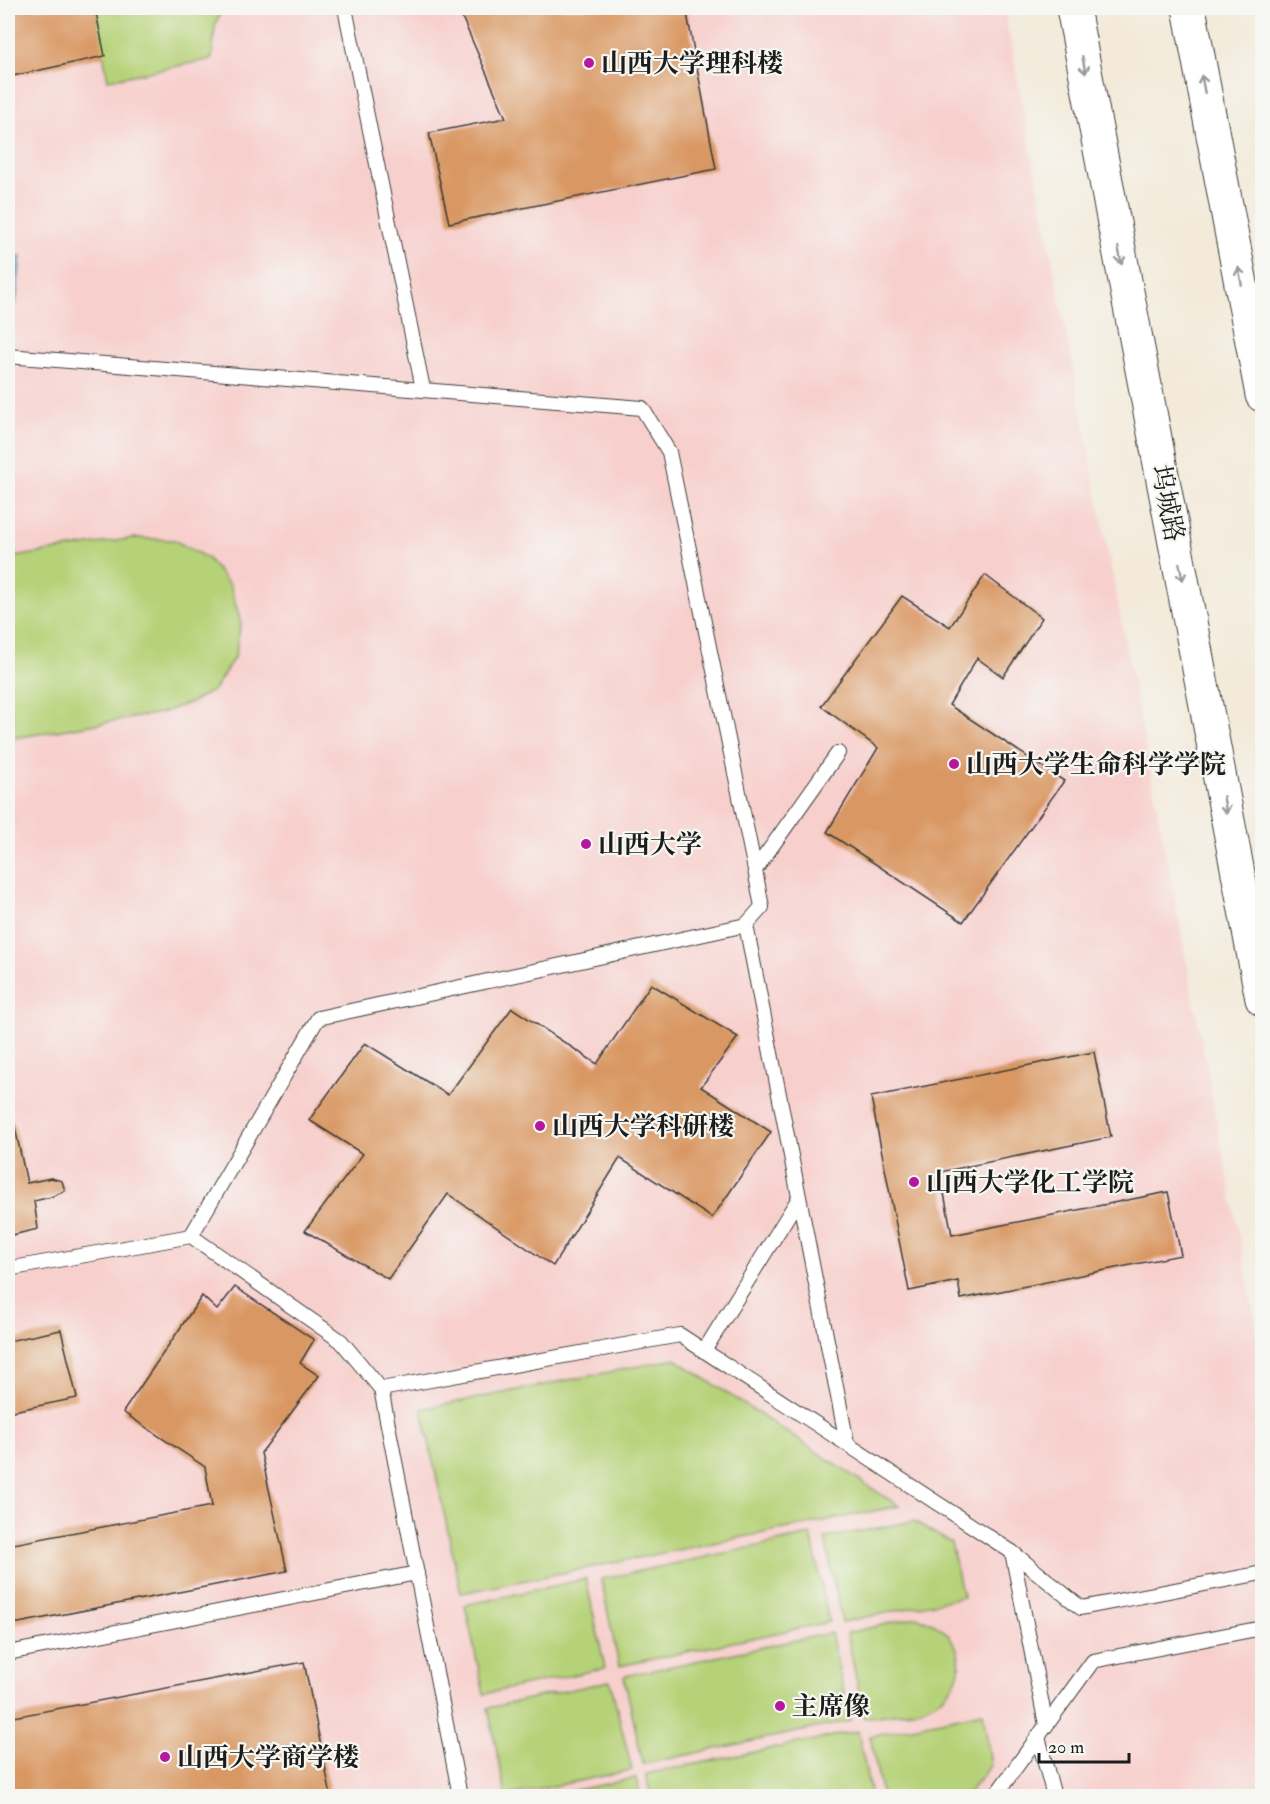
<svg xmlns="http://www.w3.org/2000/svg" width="1270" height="1804" viewBox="0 0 1270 1804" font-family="'IM FELL Double Pica','Noto Serif SC',serif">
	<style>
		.built { fill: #f7d0cd }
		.green { fill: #b6d278; stroke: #69774a; stroke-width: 1.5 }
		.water { fill: #5fa6d5; stroke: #3e6178; stroke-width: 1.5 }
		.building { fill: #d99864 }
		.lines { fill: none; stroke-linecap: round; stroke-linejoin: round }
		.service-casing { stroke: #3c3b38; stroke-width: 16 }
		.primary-casing { stroke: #3c3b38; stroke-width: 35 }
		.service { stroke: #fff; stroke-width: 14 }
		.primary { stroke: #fff; stroke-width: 33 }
		.oneway { stroke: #999 }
		.poi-dot { fill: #b5179e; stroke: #f6f6f2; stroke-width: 2 }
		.labels { text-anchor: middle; stroke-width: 4.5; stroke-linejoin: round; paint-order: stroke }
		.poi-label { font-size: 26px; font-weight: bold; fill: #1c1c1c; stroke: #f6f6f2; text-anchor: start }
		.street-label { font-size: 26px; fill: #1c1c1c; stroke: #f6f6f2 }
	</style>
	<rect width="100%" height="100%" fill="#f6f6f2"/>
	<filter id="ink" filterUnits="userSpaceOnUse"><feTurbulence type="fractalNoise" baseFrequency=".0167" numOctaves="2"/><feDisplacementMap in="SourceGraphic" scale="12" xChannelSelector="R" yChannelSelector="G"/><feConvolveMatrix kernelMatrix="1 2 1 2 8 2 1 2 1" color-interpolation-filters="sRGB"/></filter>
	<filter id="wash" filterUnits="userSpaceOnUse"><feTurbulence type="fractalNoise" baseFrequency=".008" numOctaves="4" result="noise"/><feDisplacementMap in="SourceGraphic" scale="24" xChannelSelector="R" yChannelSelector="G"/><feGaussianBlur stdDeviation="1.35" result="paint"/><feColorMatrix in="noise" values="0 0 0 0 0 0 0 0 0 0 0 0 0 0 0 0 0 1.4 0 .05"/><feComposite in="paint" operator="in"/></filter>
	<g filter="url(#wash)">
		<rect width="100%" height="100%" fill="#f3ead9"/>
		<polygon class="built" points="8,8 1004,8 1262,1356 1262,1796 8,1796"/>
		<g class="green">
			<polygon points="95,8 222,8 215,26 212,59 108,80"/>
			<polygon points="134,538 174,540 207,558 230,585 241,623 235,656 214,690 192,702 161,713 8,739 8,558"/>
			<polygon points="675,1359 899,1506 461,1593 422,1409"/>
			<polygon points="914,1521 951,1543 963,1597 842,1622 825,1538"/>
			<polygon points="811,1535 829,1622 619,1666 601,1579"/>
			<polygon points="586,1579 605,1668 484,1694 465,1605"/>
			<path d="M 917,1617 C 967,1630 976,1684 927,1706 C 913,1713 881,1715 864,1718 L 847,1633 Z"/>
			<polygon points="831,1633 850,1721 643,1764 624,1676"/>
			<polygon points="610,1681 632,1770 506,1796 488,1708"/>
			<polygon points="983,1712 991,1765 966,1796 882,1796 870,1736"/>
			<polygon points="858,1731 871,1796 651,1796 646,1774"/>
			<polygon points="636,1778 640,1796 547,1796"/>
		</g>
		<polygon class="water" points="8,255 21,256 16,304 8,303"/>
		<g id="blocks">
			<g class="building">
				<polygon points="8,8 95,8 105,56 8,77"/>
				<polygon points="458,8 686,8 716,169 449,223 429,133 506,118"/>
				<polygon points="985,575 1042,618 1003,677 977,658 949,705 1064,781 963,922 827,832 878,748 821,706 902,596 950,627"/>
				<polygon points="651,984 738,1037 701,1087 771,1132 712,1218 620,1158 553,1266 448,1194 388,1279 305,1231 363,1154 309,1120 365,1043 448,1095 512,1008 597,1064"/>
				<polygon points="1094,1052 1111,1137 940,1172 952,1235 1168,1192 1181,1255 961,1299 958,1281 909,1291 871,1097"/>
				<polygon points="8,1118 14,1123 27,1183 51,1178 62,1181 65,1191 51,1197 34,1201 38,1229 8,1236"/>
				<polygon points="235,1287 314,1340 300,1363 319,1376 261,1453 287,1571 8,1625 8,1545 212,1506 205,1467 123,1412 202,1296 217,1310"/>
				<polygon points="61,1330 77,1398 8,1412 8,1341"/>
				<polygon points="304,1662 331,1796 8,1796 8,1718"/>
			</g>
		</g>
	</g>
	<g filter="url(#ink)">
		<use href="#blocks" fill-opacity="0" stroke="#3c3b38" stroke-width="1.5"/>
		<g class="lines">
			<defs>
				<g id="service">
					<polyline points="345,8 423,389"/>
					<polyline points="8,356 642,408 669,452 755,870"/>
					<polyline points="746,925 762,907 755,870 838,753"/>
					<polyline points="191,1236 318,1018 746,925 847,1443"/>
					<polyline points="8,1269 191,1236 341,1341 381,1389"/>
					<polyline points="704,1351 799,1198"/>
					<polyline points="1012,1552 1046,1725"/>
					<polyline points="8,1653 417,1573"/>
					<polyline points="1038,1737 1054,1796"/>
					<polyline points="460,1796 381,1389 680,1335 1012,1552 1081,1608 1262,1573"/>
					<polyline points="995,1796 1093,1661 1262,1628"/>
				</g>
				<g id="primary">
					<polyline points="1073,8 1262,999"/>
					<polyline points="1189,8 1262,395"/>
				</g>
			</defs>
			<use href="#service" class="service-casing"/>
			<use href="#primary" class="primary-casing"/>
			<use href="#service" class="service"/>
			<use href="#primary" class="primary"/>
		</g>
		<defs><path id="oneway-shaft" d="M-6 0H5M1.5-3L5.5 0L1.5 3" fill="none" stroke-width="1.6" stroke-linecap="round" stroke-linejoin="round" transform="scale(1.5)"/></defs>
		<g class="oneway">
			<use href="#oneway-shaft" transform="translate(1084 65) rotate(79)"/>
			<use href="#oneway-shaft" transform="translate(1203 84) rotate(-101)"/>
			<use href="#oneway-shaft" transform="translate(1120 256) rotate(79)"/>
			<use href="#oneway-shaft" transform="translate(1240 276) rotate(-101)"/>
			<use href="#oneway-shaft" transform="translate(1181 572) rotate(79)"/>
			<use href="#oneway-shaft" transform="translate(1225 805) rotate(79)"/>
		</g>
	</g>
	<g class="poi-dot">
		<circle cx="589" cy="63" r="6"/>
		<circle cx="954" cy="764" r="6"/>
		<circle cx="586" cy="844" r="6"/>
		<circle cx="540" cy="1126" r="6"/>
		<circle cx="914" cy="1182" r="6"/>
		<circle cx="780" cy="1706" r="6"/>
		<circle cx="165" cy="1757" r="6"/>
	</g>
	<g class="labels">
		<g class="poi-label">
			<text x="601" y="72">山西大学理科楼</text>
			<text x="966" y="773">山西大学生命科学学院</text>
			<text x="598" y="853">山西大学</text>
			<text x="552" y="1135">山西大学科研楼</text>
			<text x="926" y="1191">山西大学化工学院</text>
			<text x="792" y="1715">主席像</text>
			<text x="177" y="1766">山西大学商学楼</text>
		</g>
		<g class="street-label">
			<text transform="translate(1168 503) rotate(79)" y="9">坞城路</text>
		</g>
	</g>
	<rect width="1270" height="1804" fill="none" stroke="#f6f6f2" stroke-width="30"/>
	<path d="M1039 1753v9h90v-9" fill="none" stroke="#1c1c1c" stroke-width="3"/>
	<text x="1048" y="1753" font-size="18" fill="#1c1c1c" stroke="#f6f6f2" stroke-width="4.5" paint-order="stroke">20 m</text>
</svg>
